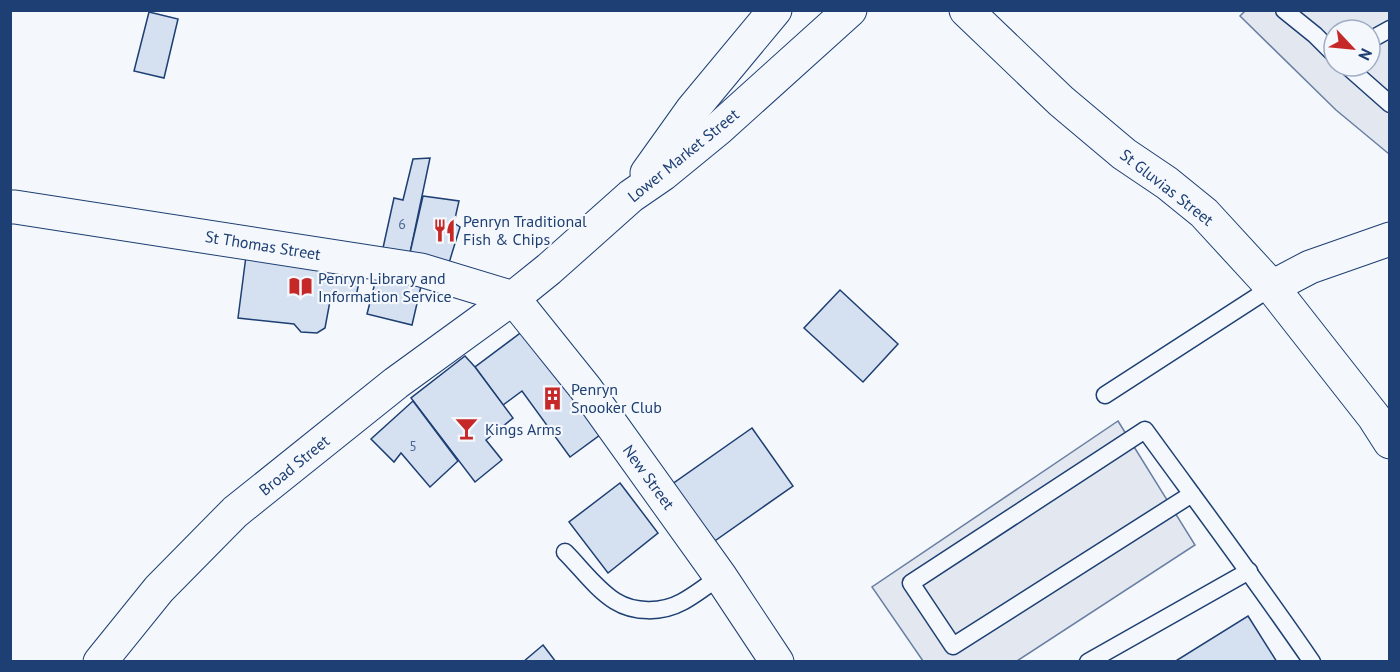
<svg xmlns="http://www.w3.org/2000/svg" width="1400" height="672" viewBox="0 0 1400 672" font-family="'PT Sans',sans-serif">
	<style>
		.parking { fill: #e3e8f0; stroke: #687fa3; stroke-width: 1.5; fill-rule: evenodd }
		.building { fill: #d5e0f0; stroke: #1d3f73; stroke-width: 1.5 }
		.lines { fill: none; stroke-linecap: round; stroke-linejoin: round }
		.service-casing { stroke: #1d3f73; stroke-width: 19 }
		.minor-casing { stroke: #1d3f73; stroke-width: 35 }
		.tertiary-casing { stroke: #1d3f73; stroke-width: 35 }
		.service { stroke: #f4f7fb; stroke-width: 16 }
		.minor { stroke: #f4f7fb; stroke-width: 33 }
		.tertiary { stroke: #f4f7fb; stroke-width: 33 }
		.labels { text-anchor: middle; stroke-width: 4.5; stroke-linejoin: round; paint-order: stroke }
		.number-label { font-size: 14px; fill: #4b6792 }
		.street-label { font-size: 16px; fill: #1d3f73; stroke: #f4f7fb }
		.poi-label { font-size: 16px; fill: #1d3f73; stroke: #f4f7fb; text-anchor: start }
	</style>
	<rect width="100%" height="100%" fill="#f4f7fb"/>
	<g class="parking">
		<path d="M 1246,10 L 1389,11 L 1389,154 L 1336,110 L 1240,16 ZM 1334,30 L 1370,30 L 1370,66 L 1334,66 Z"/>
		<polygon points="1118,421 1195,545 1017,661 923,661 872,587"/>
	</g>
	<g class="building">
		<polygon points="149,12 178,19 164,78 134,71"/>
		<polygon points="430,158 410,253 383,248 394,198 403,200 413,159"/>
		<polygon points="423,196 459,201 454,223 460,227 449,263 410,253"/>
		<polygon points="246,256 361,273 355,301 330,301 325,328 317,333 301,332 294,324 238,318"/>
		<polygon points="378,271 422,282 412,325 367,314"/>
		<polygon points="840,290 898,344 863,382 804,328"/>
		<polygon points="527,328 604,432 570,457 522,391 503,405 475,367"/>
		<polygon points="465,356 475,367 513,418 486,440 502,460 475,482 411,398"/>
		<polygon points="413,401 458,461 430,487 401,453 394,462 371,439"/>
		<polygon points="752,428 793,486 709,545 668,487"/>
		<polygon points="620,483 658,533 608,573 569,522"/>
		<polygon points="1248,616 1277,662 1174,662"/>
		<polygon points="543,645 556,662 523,662"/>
	</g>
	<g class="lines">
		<defs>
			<g id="service">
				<polyline points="1284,10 1315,35 1334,54"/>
				<polyline points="1370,40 1390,29"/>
				<polyline points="1347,66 1390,104"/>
				<polyline points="1105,395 1272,287"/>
				<path d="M 1192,494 L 953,646 L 911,583 L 1145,430 C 1201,507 1258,583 1312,662"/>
				<path d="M 565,552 C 581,568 596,589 615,601 C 634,613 662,613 682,602 C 695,595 708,585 720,576"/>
				<polyline points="1088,662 1249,571"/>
			</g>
			<g id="minor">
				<polyline points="966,10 1061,101 1124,154 1167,183 1204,213 1272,287 1374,417 1390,442"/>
				<polyline points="10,207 15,207 421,270 513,298 586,389 720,576 777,662"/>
				<polyline points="1272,287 1310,267 1390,239"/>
			</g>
			<g id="tertiary">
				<polyline points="647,173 692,110 775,10"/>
				<polyline points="100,662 159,589 235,512 396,383 513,298 549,269 631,196 663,174 718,129 850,10"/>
			</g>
		</defs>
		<use href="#service" class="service-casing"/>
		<use href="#minor" class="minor-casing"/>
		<use href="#tertiary" class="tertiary-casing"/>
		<use href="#service" class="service"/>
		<use href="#minor" class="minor"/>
		<use href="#tertiary" class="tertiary"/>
	</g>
	<defs>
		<symbol id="restaurant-bare" viewBox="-9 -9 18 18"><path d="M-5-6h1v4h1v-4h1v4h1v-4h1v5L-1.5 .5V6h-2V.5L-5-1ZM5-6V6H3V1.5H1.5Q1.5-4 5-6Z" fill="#c62828" stroke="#f4f7fb" stroke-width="2.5" paint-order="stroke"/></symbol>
		<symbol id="library-bare" viewBox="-9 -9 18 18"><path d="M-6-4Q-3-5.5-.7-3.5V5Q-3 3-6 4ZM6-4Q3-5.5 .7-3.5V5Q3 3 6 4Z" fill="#c62828" stroke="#f4f7fb" stroke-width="2.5" paint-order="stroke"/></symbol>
		<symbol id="building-bare" viewBox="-9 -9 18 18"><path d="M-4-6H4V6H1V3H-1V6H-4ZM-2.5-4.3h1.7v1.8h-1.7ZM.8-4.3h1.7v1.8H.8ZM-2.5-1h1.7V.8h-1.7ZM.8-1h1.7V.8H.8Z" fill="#c62828" stroke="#f4f7fb" stroke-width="2.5" paint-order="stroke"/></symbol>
		<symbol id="bar-bare" viewBox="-9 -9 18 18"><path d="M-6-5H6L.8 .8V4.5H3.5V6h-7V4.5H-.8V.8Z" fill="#c62828" stroke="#f4f7fb" stroke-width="2.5" paint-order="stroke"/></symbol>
	</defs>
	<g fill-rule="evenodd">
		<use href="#restaurant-bare" x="428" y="214" width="33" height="33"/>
		<use href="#library-bare" x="284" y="270" width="33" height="33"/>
		<use href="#building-bare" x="536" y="382" width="33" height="33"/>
		<use href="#bar-bare" x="450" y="412" width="33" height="33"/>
	</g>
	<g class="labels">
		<g class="number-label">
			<text x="402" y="229">6</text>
			<text x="413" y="451">5</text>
		</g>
		<g class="street-label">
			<text transform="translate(683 155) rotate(-39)" y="6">Lower Market Street</text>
			<text transform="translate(1167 187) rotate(38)" y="6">St Gluvias Street</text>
			<text transform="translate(263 245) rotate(9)" y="6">St Thomas Street</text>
			<text transform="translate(294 465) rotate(-39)" y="6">Broad Street</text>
			<text transform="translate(649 477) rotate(54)" y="6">New Street</text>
		</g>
		<g class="poi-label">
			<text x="463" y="227">Penryn Traditional<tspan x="463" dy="18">Fish &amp; Chips</tspan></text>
			<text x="318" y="284">Penryn Library and<tspan x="318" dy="18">Information Service</tspan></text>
			<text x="571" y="395">Penryn<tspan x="571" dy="18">Snooker Club</tspan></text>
			<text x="485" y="435">Kings Arms</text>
		</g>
	</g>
	<rect width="1400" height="672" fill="none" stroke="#1d3f73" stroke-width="24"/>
	<g transform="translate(1352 48) rotate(116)"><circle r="28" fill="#f4f7fb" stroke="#9eadc5" stroke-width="1.5"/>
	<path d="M0-4.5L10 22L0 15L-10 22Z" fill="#c62828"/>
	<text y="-9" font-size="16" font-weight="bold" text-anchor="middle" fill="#1d3f73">N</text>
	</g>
</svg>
